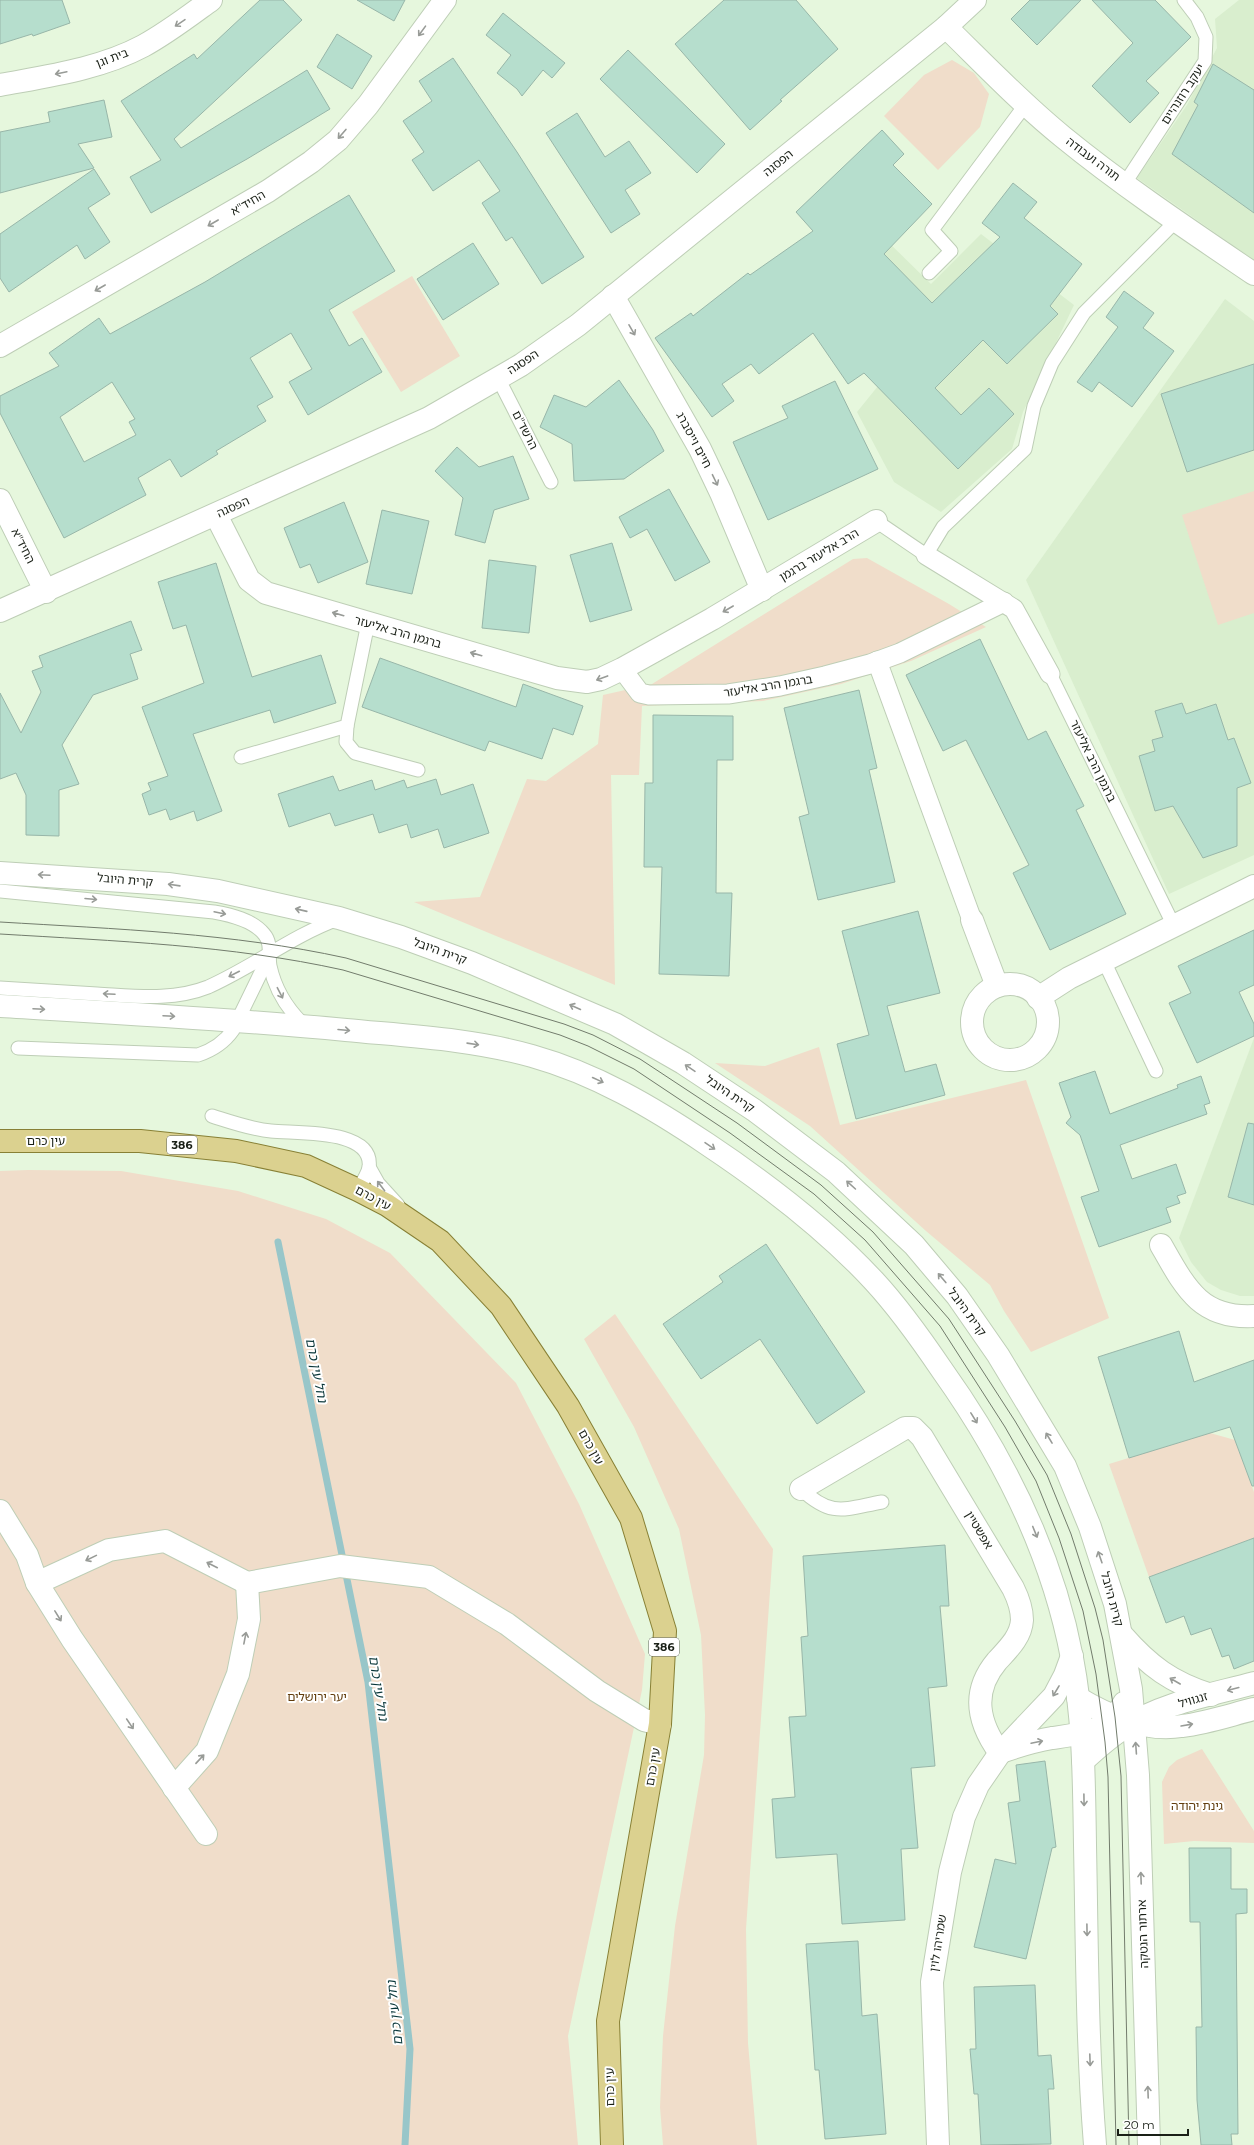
<svg xmlns="http://www.w3.org/2000/svg" width="1254" height="2145" viewBox="0 0 1254 2145" font-family="Montserrat,'Noto Sans Hebrew',sans-serif">
	<style>
		.built { fill: #d9eece }
		.green { fill: #f0ddca }
		.lines { fill: none; stroke-linecap: round; stroke-linejoin: round }
		.stream { stroke: #98c6c9; stroke-width: 7 }
		.building { fill: #b6decd; stroke: #98b6a9; fill-rule: evenodd }
		.service-casing { stroke: #beceb6; stroke-width: 15 }
		.pedestrian-casing { stroke: #beceb6; stroke-width: 21 }
		.minor-casing { stroke: #beceb6; stroke-width: 24 }
		.tertiary-casing { stroke: #beceb6; stroke-width: 24 }
		.secondary-casing { stroke: #beceb6; stroke-width: 24 }
		.primary-casing { stroke: #888035; stroke-width: 24 }
		.service { stroke: #fff; stroke-width: 13 }
		.pedestrian { stroke: #fff; stroke-width: 19 }
		.minor { stroke: #fff; stroke-width: 22 }
		.tertiary { stroke: #fff; stroke-width: 22 }
		.secondary { stroke: #fff; stroke-width: 22 }
		.primary { stroke: #dbd18f; stroke-width: 22 }
		.tram { stroke: #727c6c; stroke-width: 1 }
		.oneway { stroke: #989b97 }
		.labels { text-anchor: middle; stroke-width: 4; stroke-linejoin: round; paint-order: stroke }
		.shield { fill: #fff; stroke: #5f635d; stroke-width: 1 }
		.shield-label { font-size: 11px; font-weight: bold; fill: #1a2017 }
		.street-label { font-size: 12px; fill: #1a2017; stroke: #fff }
		.park-label { font-size: 12px; fill: #613c0d; stroke: #fff }
		.water-label { font-size: 13px; font-style: italic; fill: #083639; stroke: #fff }
	</style>
	<rect width="100%" height="100%" fill="#e6f7dd"/>
	<g class="built">
		<polygon points="1239,0 1254,0 1254,260 1137,178 1187,105 1217,48 1215,19"/>
		<polygon points="877,231 931,284 981,234 1074,305 1023,412 1012,449 941,512 894,482 857,412 899,360"/>
		<polygon points="1225,299 1254,321 1254,855 1169,894 1026,580"/>
		<polygon points="1254,1038 1254,1296 1240,1296 1221,1290 1207,1282 1191,1262 1179,1238"/>
	</g>
	<g class="green">
		<polygon points="952,60 974,73 989,94 980,127 938,170 884,116 924,75"/>
		<polygon points="412,276 460,356 401,392 352,312"/>
		<polygon points="1254,491 1254,613 1218,625 1182,515"/>
		<polygon points="867,558 949,604 986,627 911,661 841,684 763,701 642,706 639,775 611,775 615,985 414,902 480,897 527,779 546,781 598,744 603,695 652,684 853,559"/>
		<polygon points="819,1047 840,1125 1026,1080 1109,1318 1031,1352 1004,1311 990,1285 926,1231 810,1126 715,1063 765,1066"/>
		<polygon points="28,1170 121,1171 238,1191 326,1219 390,1253 516,1383 579,1504 645,1654 642,1690 568,2036 578,2145 0,2145 0,1171"/>
		<polygon points="615,1314 773,1549 746,1929 748,2043 757,2145 663,2145 660,2107 663,2036 675,1926 704,1755 705,1715 701,1635 679,1529 634,1427 584,1339"/>
		<polygon points="1210,1433 1235,1440 1254,1492 1254,1538 1149,1577 1109,1464"/>
		<polygon points="1202,1749 1254,1831 1254,1843 1194,1841 1164,1844 1162,1782 1169,1767 1177,1760"/>
	</g>
	<g class="lines">
		<polyline class="stream" points="278,1242 368,1682 410,2049 405,2145"/>
	</g>
	<g class="building">
		<polygon points="0,0 62,0 70,23 33,36 32,34 0,44"/>
		<polygon points="260,0 283,0 302,20 174,139 181,148 307,70 330,109 247,159 151,213 130,177 161,160 121,101 194,54 197,59"/>
		<polygon points="357,0 405,0 394,21"/>
		<polygon points="724,0 796,0 838,49 780,100 782,101 750,130 675,44"/>
		<polygon points="1030,0 1081,0 1037,45 1011,19"/>
		<polygon points="1092,0 1155,0 1191,37 1146,81 1159,93 1130,123 1092,86 1133,43"/>
		<polygon points="503,13 565,63 552,78 543,70 522,96 517,89 497,73 511,55 486,35"/>
		<polygon points="337,34 372,56 352,89 317,67"/>
		<polygon points="628,50 725,144 697,173 600,79"/>
		<polygon points="453,58 517,152 584,257 542,284 512,237 506,241 482,203 500,191 479,160 433,191 412,160 424,152 403,121 432,101 419,81"/>
		<polygon points="1213,64 1254,90 1254,213 1172,154 1198,105 1194,102"/>
		<polygon points="104,100 112,137 78,144 94,168 0,193 0,132 50,122 48,112"/>
		<polygon points="577,113 605,157 629,141 651,173 625,190 640,214 611,233 546,133"/>
		<polygon points="882,130 904,154 893,165 932,204 884,254 932,303 1000,237 982,223 1013,183 1037,202 1024,218 1082,264 1050,306 1058,314 1007,364 983,340 935,388 961,415 989,388 1014,414 958,469 864,373 848,384 813,333 759,374 751,364 722,384 734,401 712,417 655,338 691,313 693,316 748,273 750,275 813,231 796,212"/>
		<polygon points="94,169 110,194 88,208 110,242 85,259 77,245 9,292 0,278 0,234"/>
		<path d="M 349,195 L 395,271 L 329,310 L 349,346 L 362,338 L 382,372 L 308,415 L 289,382 L 312,369 L 291,333 L 250,358 L 273,397 L 257,406 L 266,421 L 216,451 L 218,454 L 181,477 L 170,459 L 138,478 L 146,495 L 64,538 L 0,413 L 0,396 L 59,366 L 49,353 L 99,318 L 110,334 L 205,282 ZM 112,382 L 135,419 L 129,422 L 136,435 L 84,462 L 60,417 Z"/>
		<polygon points="473,243 499,284 443,320 417,279"/>
		<polygon points="1124,291 1154,313 1143,328 1174,351 1132,407 1099,382 1092,392 1077,382 1118,327 1106,317"/>
		<polygon points="1254,364 1254,450 1187,472 1161,394"/>
		<polygon points="619,380 653,430 664,451 624,479 574,481 572,444 540,427 554,395 586,407"/>
		<polygon points="835,381 878,469 768,520 733,442 788,418 782,406"/>
		<polygon points="457,447 479,467 513,456 529,499 494,510 485,543 455,535 463,498 435,471"/>
		<polygon points="669,489 710,562 675,581 647,529 630,538 619,517"/>
		<polygon points="344,502 368,562 318,583 310,564 300,568 284,528"/>
		<polygon points="382,510 429,521 412,594 366,584"/>
		<polygon points="612,543 632,610 590,622 570,555"/>
		<polygon points="489,560 536,566 529,633 482,628"/>
		<polygon points="216,563 252,677 321,655 336,703 274,723 270,710 193,734 222,811 197,821 194,811 170,820 166,809 149,815 142,794 151,790 148,783 168,776 142,707 204,683 186,625 173,629 158,582"/>
		<polygon points="131,621 142,650 130,654 138,679 93,695 62,745 79,784 59,790 59,836 26,835 26,795 16,773 0,779 0,693 21,733 41,692 32,671 43,667 39,656"/>
		<polygon points="980,639 1028,740 1046,731 1084,806 1076,810 1126,914 1050,950 1013,873 1029,865 966,740 943,751 906,675"/>
		<polygon points="380,658 516,707 523,684 583,706 573,735 553,728 542,759 489,741 485,751 362,707"/>
		<polygon points="859,690 877,768 869,770 895,882 818,900 799,817 809,814 784,708"/>
		<polygon points="1182,703 1186,714 1216,704 1228,740 1234,738 1251,783 1237,788 1237,846 1203,858 1173,806 1155,811 1139,756 1155,751 1152,740 1163,737 1155,711"/>
		<polygon points="653,715 733,716 733,760 717,760 716,893 732,893 729,976 659,974 662,867 644,867 645,783 653,783"/>
		<polygon points="333,776 339,791 372,780 375,790 404,780 407,788 436,779 441,795 473,784 489,833 444,848 438,829 411,838 407,824 379,833 373,814 335,826 330,813 289,827 278,794"/>
		<polygon points="918,911 940,993 887,1006 905,1072 936,1064 945,1095 856,1119 837,1044 869,1035 842,931"/>
		<polygon points="1254,930 1254,985 1239,992 1254,1024 1254,1036 1197,1063 1169,1003 1191,993 1178,966"/>
		<polygon points="1095,1071 1110,1114 1178,1088 1177,1085 1201,1076 1210,1103 1204,1105 1207,1114 1120,1145 1132,1179 1176,1164 1186,1193 1177,1196 1180,1203 1166,1208 1171,1222 1099,1247 1081,1197 1099,1191 1080,1135 1066,1123 1071,1117 1059,1083"/>
		<polygon points="1248,1123 1254,1124 1254,1205 1228,1197"/>
		<polygon points="766,1244 865,1392 817,1424 760,1339 701,1379 663,1324 723,1282 719,1276"/>
		<polygon points="1179,1331 1194,1382 1254,1360 1254,1486 1252,1486 1230,1427 1129,1458 1098,1357"/>
		<polygon points="1254,1538 1254,1661 1234,1669 1229,1655 1222,1657 1211,1628 1191,1635 1184,1616 1166,1623 1149,1577"/>
		<polygon points="945,1545 949,1606 940,1606 947,1686 928,1688 935,1766 911,1768 918,1848 901,1849 905,1920 842,1924 837,1854 776,1858 772,1799 795,1797 789,1717 806,1716 801,1637 808,1636 803,1556"/>
		<polygon points="1045,1761 1056,1847 1052,1848 1026,1959 974,1947 995,1859 1016,1864 1008,1803 1020,1801 1016,1765"/>
		<polygon points="1189,1848 1231,1848 1231,1889 1247,1889 1247,1913 1236,1914 1238,2134 1231,2134 1232,2145 1201,2145 1197,2100 1196,2027 1202,2027 1200,1922 1190,1922"/>
		<polygon points="858,1941 862,2016 877,2014 886,2134 825,2139 819,2070 815,2070 806,1944"/>
		<polygon points="1035,1985 1038,2056 1051,2055 1054,2089 1048,2089 1051,2144 981,2145 978,2094 974,2094 970,2049 976,2049 974,1987"/>
	</g>
	<g class="lines">
		<defs>
			<g id="service">
				<polyline points="1125,183 1205,61 1206,37 1197,17 1184,0"/>
				<polyline points="929,273 951,251 932,230 1026,104"/>
				<polyline points="498,378 551,482"/>
				<polyline points="876,521 926,555 943,527 1025,449 1034,406 1052,363 1084,313 1176,221"/>
				<polyline points="1050,674 1174,926"/>
				<polyline points="347,726 346,742 355,753 418,770"/>
				<polyline points="241,757 347,726 368,623"/>
				<path d="M 0,891 L 214,912 C 231,915 253,920 264,934 C 272,943 268,955 270,966 C 275,989 288,1010 305,1026"/>
				<polyline points="1104,961 1156,1071"/>
				<path d="M 0,988 C 32,990 65,992 97,994 C 135,996 173,1001 208,987 C 253,967 292,936 338,919"/>
				<path d="M 18,1048 L 198,1055 C 213,1050 224,1043 233,1030 L 269,956"/>
				<path d="M 212,1116 C 231,1122 250,1129 271,1131 C 295,1134 375,1128 369,1168 C 367,1175 362,1183 358,1190"/>
				<polyline points="369,1167 378,1183 398,1205"/>
				<path d="M 801,1489 C 832,1518 844,1509 882,1502"/>
			</g>
			<g id="pedestrian">
				<polyline points="926,555 1014,609 1050,674"/>
				<polyline points="877,661 972,920"/>
				<polyline points="622,669 640,693 649,695 728,694 780,686 825,676 870,664 900,653 1004,602"/>
			</g>
			<g id="minor">
				<path d="M 0,85 C 48,76 100,69 143,46 C 167,33 189,16 211,0"/>
				<polyline points="613,296 700,449 721,493 762,590"/>
				<polyline points="0,346 268,191 311,162 338,140 368,105 445,0"/>
				<polyline points="0,500 46,592"/>
				<polyline points="216,515 249,580 266,593 557,678 587,682 601,679 622,669 712,619 876,521"/>
				<polyline points="972,920 997,986"/>
				<circle cx="1010" cy="1022" r="38"/>
				<polyline points="1038,998 1069,978 1254,886"/>
				<path d="M 1161,1245 C 1185,1287 1200,1319 1254,1316"/>
				<path d="M 801,1489 L 905,1428 L 913,1428 L 922,1437 L 1013,1588 C 1018,1598 1022,1608 1022,1620 C 1021,1637 1008,1649 997,1661 C 971,1692 978,1723 1000,1753"/>
				<polyline points="0,1511 27,1555 37,1583 72,1639 206,1834"/>
				<polyline points="37,1583 109,1550 165,1541 247,1583 340,1566 429,1577 507,1624 597,1691 644,1720 660,1724"/>
				<path d="M 1001,1752 C 1018,1746 1035,1741 1052,1738 C 1081,1734 1109,1732 1124,1703"/>
				<polyline points="174,1788 207,1751 238,1674 249,1619 247,1583"/>
				<polyline points="938,2145 932,1982 950,1872 964,1817 978,1785 1000,1753 1054,1696 1065,1675 1072,1656"/>
			</g>
			<g id="tertiary">
				<path d="M 946,27 C 984,64 1021,103 1063,137 C 1123,186 1189,230 1254,274"/>
				<polyline points="0,611 429,418 521,365 578,325 946,27 975,0"/>
				<path d="M 1078,1698 C 1108,1716 1146,1732 1182,1726 C 1207,1723 1230,1715 1254,1709"/>
				<path d="M 1083,1761 C 1096,1749 1109,1737 1124,1728 C 1162,1703 1210,1695 1254,1683"/>
			</g>
			<g id="secondary">
				<polyline points="0,873 168,884 218,891 339,918 401,937 472,963 615,1024 683,1063 754,1110 836,1172 914,1245 957,1296 998,1355 1065,1466 1090,1527 1115,1604 1131,1689 1138,1775 1149,2145"/>
				<path d="M 0,1006 C 116,1013 231,1019 346,1030 C 408,1036 472,1039 532,1056 C 596,1074 652,1107 707,1144 C 767,1184 825,1228 874,1281 C 899,1308 921,1339 942,1370 C 1004,1457 1052,1552 1072,1658 C 1084,1720 1084,1783 1085,1845 C 1087,1945 1087,2045 1095,2145"/>
				<path d="M 1122,1635 C 1149,1666 1172,1683 1211,1695"/>
			</g>
			<polyline id="primary" points="0,1141 140,1141 236,1151 306,1166 358,1190 387,1205 440,1241 501,1306 568,1406 631,1518 665,1631 660,1724 608,2021 612,2145"/>
		</defs>
		<use href="#service" class="service-casing"/>
		<use href="#pedestrian" class="pedestrian-casing"/>
		<use href="#minor" class="minor-casing"/>
		<use href="#tertiary" class="tertiary-casing"/>
		<use href="#secondary" class="secondary-casing"/>
		<use href="#primary" class="primary-casing"/>
		<use href="#service" class="service"/>
		<use href="#pedestrian" class="pedestrian"/>
		<use href="#minor" class="minor"/>
		<use href="#tertiary" class="tertiary"/>
		<use href="#secondary" class="secondary"/>
		<use href="#primary" class="primary"/>
		<g class="tram">
			<path d="M 0,922 C 116,929 232,933 346,958 L 564,1024 L 593,1035 L 640,1059 L 737,1123 L 821,1185 L 873,1232 L 949,1319 L 1015,1421 L 1047,1475 L 1071,1534 L 1095,1608 L 1103,1640 L 1115,1717 L 1121,1776 L 1129,2145"/>
			<path d="M 0,934 C 115,941 230,945 343,970 L 560,1035 L 588,1046 L 634,1069 L 730,1133 L 814,1194 L 865,1240 L 940,1326 L 1005,1427 L 1036,1481 L 1059,1538 L 1083,1611 L 1096,1674 L 1105,1742 L 1108,1777 L 1116,2145"/>
		</g>
	</g>
	<defs><path id="oneway-shaft" d="M-6 0H5M1.5-3L5.5 0L1.5 3" fill="none" stroke-width="1.6" stroke-linecap="round" stroke-linejoin="round"/></defs>
	<g class="oneway">
		<use href="#oneway-shaft" transform="translate(180 23) rotate(146)"/>
		<use href="#oneway-shaft" transform="translate(422 31) rotate(126)"/>
		<use href="#oneway-shaft" transform="translate(61 73) rotate(168)"/>
		<use href="#oneway-shaft" transform="translate(342 134) rotate(131)"/>
		<use href="#oneway-shaft" transform="translate(213 223) rotate(150)"/>
		<use href="#oneway-shaft" transform="translate(100 288) rotate(150)"/>
		<use href="#oneway-shaft" transform="translate(632 330) rotate(60)"/>
		<use href="#oneway-shaft" transform="translate(715 480) rotate(64)"/>
		<use href="#oneway-shaft" transform="translate(728 609) rotate(150)"/>
		<use href="#oneway-shaft" transform="translate(338 614) rotate(-164)"/>
		<use href="#oneway-shaft" transform="translate(476 654) rotate(-164)"/>
		<use href="#oneway-shaft" transform="translate(602 678) rotate(160)"/>
		<use href="#oneway-shaft" transform="translate(44 875) rotate(-177)"/>
		<use href="#oneway-shaft" transform="translate(174 885) rotate(-172)"/>
		<use href="#oneway-shaft" transform="translate(91 899) rotate(5)"/>
		<use href="#oneway-shaft" transform="translate(301 910) rotate(-167)"/>
		<use href="#oneway-shaft" transform="translate(220 913) rotate(12)"/>
		<use href="#oneway-shaft" transform="translate(234 974) rotate(153)"/>
		<use href="#oneway-shaft" transform="translate(280 993) rotate(63)"/>
		<use href="#oneway-shaft" transform="translate(109 994) rotate(-177)"/>
		<use href="#oneway-shaft" transform="translate(575 1007) rotate(-156)"/>
		<use href="#oneway-shaft" transform="translate(39 1009) rotate(3)"/>
		<use href="#oneway-shaft" transform="translate(169 1016) rotate(3)"/>
		<use href="#oneway-shaft" transform="translate(344 1030) rotate(5)"/>
		<use href="#oneway-shaft" transform="translate(473 1044) rotate(8)"/>
		<use href="#oneway-shaft" transform="translate(690 1068) rotate(-146)"/>
		<use href="#oneway-shaft" transform="translate(598 1080) rotate(25)"/>
		<use href="#oneway-shaft" transform="translate(710 1146) rotate(34)"/>
		<use href="#oneway-shaft" transform="translate(851 1185) rotate(-138)"/>
		<use href="#oneway-shaft" transform="translate(381 1186) rotate(-127)"/>
		<use href="#oneway-shaft" transform="translate(942 1278) rotate(-130)"/>
		<use href="#oneway-shaft" transform="translate(974 1418) rotate(58)"/>
		<use href="#oneway-shaft" transform="translate(1049 1438) rotate(-121)"/>
		<use href="#oneway-shaft" transform="translate(1035 1532) rotate(68)"/>
		<use href="#oneway-shaft" transform="translate(1100 1557) rotate(-109)"/>
		<use href="#oneway-shaft" transform="translate(91 1558) rotate(154)"/>
		<use href="#oneway-shaft" transform="translate(212 1565) rotate(-153)"/>
		<use href="#oneway-shaft" transform="translate(58 1616) rotate(58)"/>
		<use href="#oneway-shaft" transform="translate(245 1638) rotate(-79)"/>
		<use href="#oneway-shaft" transform="translate(1175 1681) rotate(-150)"/>
		<use href="#oneway-shaft" transform="translate(1233 1689) rotate(165)"/>
		<use href="#oneway-shaft" transform="translate(1056 1691) rotate(121)"/>
		<use href="#oneway-shaft" transform="translate(130 1724) rotate(56)"/>
		<use href="#oneway-shaft" transform="translate(1187 1725) rotate(-10)"/>
		<use href="#oneway-shaft" transform="translate(1037 1742) rotate(-12)"/>
		<use href="#oneway-shaft" transform="translate(1136 1748) rotate(-94)"/>
		<use href="#oneway-shaft" transform="translate(200 1759) rotate(-47)"/>
		<use href="#oneway-shaft" transform="translate(1084 1800) rotate(89)"/>
		<use href="#oneway-shaft" transform="translate(1141 1878) rotate(-92)"/>
		<use href="#oneway-shaft" transform="translate(1087 1930) rotate(89)"/>
		<use href="#oneway-shaft" transform="translate(1090 2060) rotate(88)"/>
		<use href="#oneway-shaft" transform="translate(1148 2092) rotate(-92)"/>
	</g>
	<g class="labels">
		<g class="shield">
			<rect x="167" y="1136" width="30" height="18" rx="3"/>
			<rect x="649" y="1638" width="30" height="18" rx="3"/>
		</g>
		<g class="shield-label">
			<text x="182" y="1149">386</text>
			<text x="664" y="1651">386</text>
		</g>
		<g class="street-label">
			<text transform="translate(112 58) rotate(-21)" y="4">בית וגן</text>
			<text transform="translate(1183 94) rotate(-57)" y="4">יעקב רוזנהיים</text>
			<text transform="translate(1093 159) rotate(37)" y="4">תורה ועבודה</text>
			<text transform="translate(778 163) rotate(-39)" y="4">הפסגה</text>
			<text transform="translate(248 203) rotate(-30)" y="4">החיד"א</text>
			<text transform="translate(523 362) rotate(-33)" y="4">הפסגה</text>
			<text transform="translate(525 430) rotate(63)" y="4">הרשד"ם</text>
			<text transform="translate(694 440) rotate(62)" y="4">חיים וייסברג</text>
			<text transform="translate(233 507) rotate(-24)" y="4">הפסגה</text>
			<text transform="translate(23 546) rotate(63)" y="4">החיד"א</text>
			<text transform="translate(819 555) rotate(-31)" y="4">הרב אליעזר ברגמן</text>
			<text transform="translate(398 632) rotate(16)" y="4">ברגמן הרב אליעזר</text>
			<text transform="translate(768 686) rotate(-9)" y="4">ברגמן הרב אליעזר</text>
			<text transform="translate(1093 761) rotate(64)" y="4">ברגמן הרב אליעזר</text>
			<text transform="translate(125 880) rotate(5)" y="4">קרית היובל</text>
			<text transform="translate(440 951) rotate(20)" y="4">קרית היובל</text>
			<text transform="translate(730 1094) rotate(34)" y="4">קרית היובל</text>
			<text x="46" y="1145">עין כרם</text>
			<text transform="translate(373 1198) rotate(28)" y="4">עין כרם</text>
			<text transform="translate(967 1312) rotate(54)" y="4">קרית היובל</text>
			<text transform="translate(591 1447) rotate(61)" y="4">עין כרם</text>
			<text transform="translate(979 1530) rotate(59)" y="4">אפשטיין</text>
			<text transform="translate(1112 1599) rotate(75)" y="4">קרית היובל</text>
			<text transform="translate(1193 1700) rotate(-16)" y="4">זנגוויל</text>
			<text transform="translate(653 1767) rotate(-80)" y="4">עין כרם</text>
			<text transform="translate(1143 1934) rotate(-92)" y="4">ארתור הנטקה</text>
			<text transform="translate(938 1943) rotate(-81)" y="4">שמריהו לוין</text>
			<text transform="translate(610 2087) rotate(-91)" y="4">עין כרם</text>
		</g>
		<g class="park-label">
			<text x="317" y="1701">יער ירושלים</text>
			<text x="1197" y="1810">גינת יהודה</text>
		</g>
		<g class="water-label">
			<text transform="translate(317 1370) rotate(79)" y="5">נחל עין כרם</text>
			<text transform="translate(379 1688) rotate(81)" y="5">נחל עין כרם</text>
			<text transform="translate(394 2013) rotate(-96)" y="5">נחל עין כרם</text>
		</g>
	</g>
	<path d="M1118 2129v6h70v-6" fill="none" stroke="#1a2017" stroke-width="2"/>
	<text x="1124" y="2129" font-size="12" fill="#1a2017" stroke="#ffffff" stroke-width="3" paint-order="stroke">20 m</text>
</svg>
